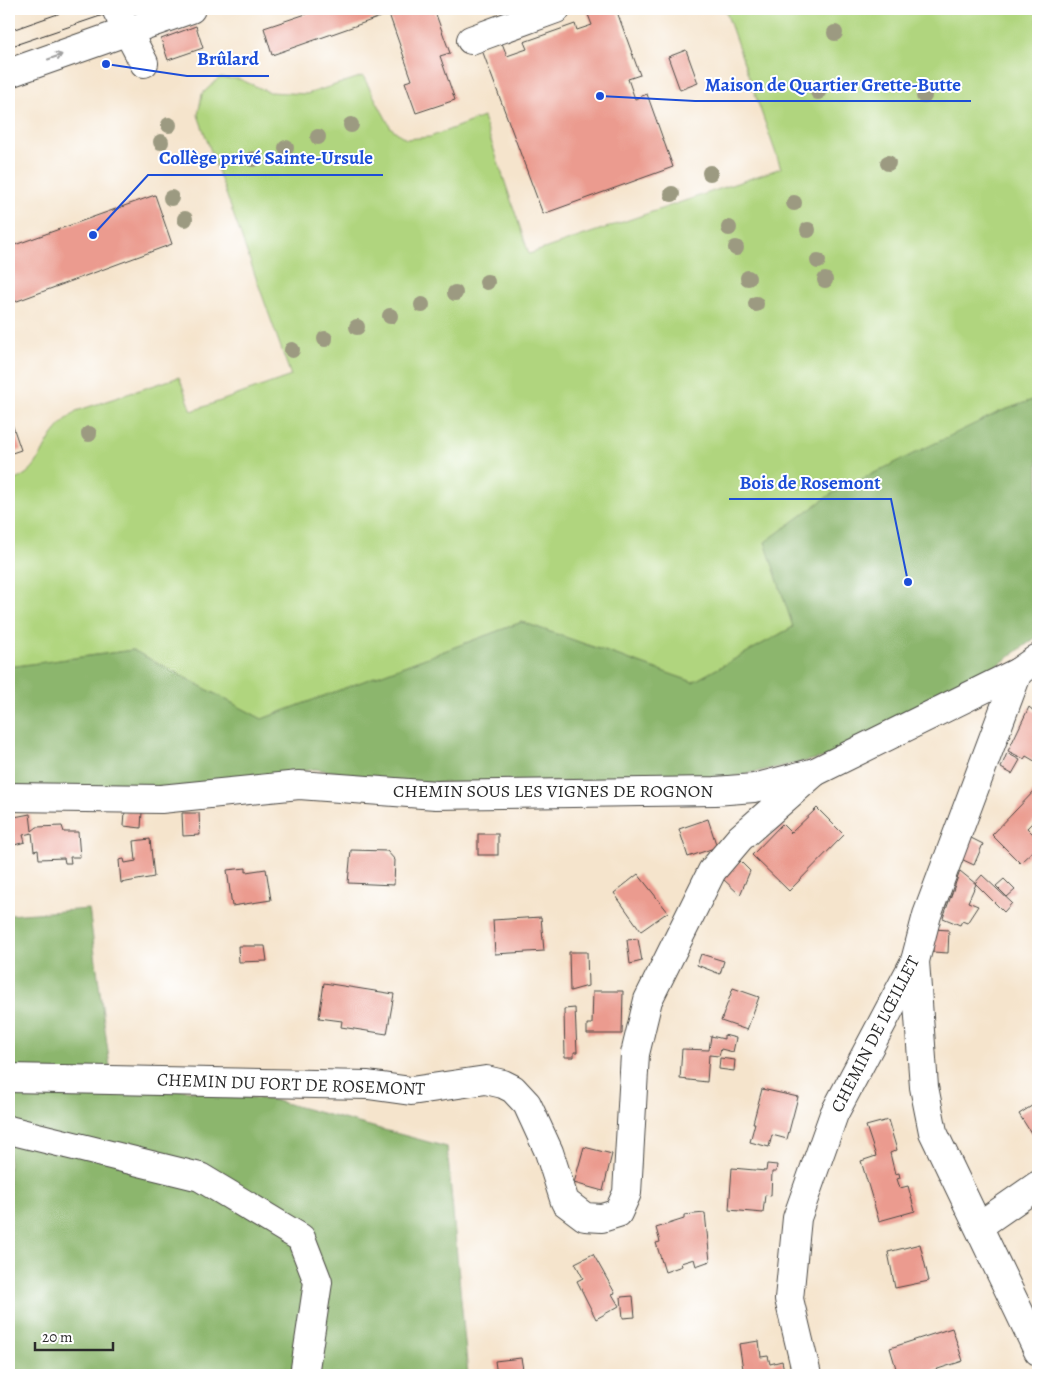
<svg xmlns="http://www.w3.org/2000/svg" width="1047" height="1384" viewBox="0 0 1047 1384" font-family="Alegreya,serif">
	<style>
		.green { fill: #b0d57e; stroke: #6e8054 }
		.forest { fill: #8cb66d; stroke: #5c704c }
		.building { fill: #eb9b8f }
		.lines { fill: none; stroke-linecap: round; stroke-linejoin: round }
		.minor-casing { stroke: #494743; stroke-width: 30 }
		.major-casing { stroke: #494743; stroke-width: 30 }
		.minor { stroke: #fff; stroke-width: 28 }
		.major { stroke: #fff; stroke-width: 28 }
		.tram { stroke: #2b2b2b; stroke-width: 1 }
		.tree { fill: #9c9a81 }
		.oneway { stroke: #a0a0a0 }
		.labels { text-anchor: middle; stroke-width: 4; stroke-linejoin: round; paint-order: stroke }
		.street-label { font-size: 18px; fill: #2b2b2b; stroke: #fff }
		.leader { fill: none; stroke: #1d4ed8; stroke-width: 2 }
		.callout-dot { fill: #1d4ed8; stroke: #fff; stroke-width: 2 }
		.callout-label { font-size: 19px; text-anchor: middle; font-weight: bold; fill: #1d4ed8; stroke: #fff; stroke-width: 4; stroke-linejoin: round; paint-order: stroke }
	</style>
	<rect width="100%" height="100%" fill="#fff"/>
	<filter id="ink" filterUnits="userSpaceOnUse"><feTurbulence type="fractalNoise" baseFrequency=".02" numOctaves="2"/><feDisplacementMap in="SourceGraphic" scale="10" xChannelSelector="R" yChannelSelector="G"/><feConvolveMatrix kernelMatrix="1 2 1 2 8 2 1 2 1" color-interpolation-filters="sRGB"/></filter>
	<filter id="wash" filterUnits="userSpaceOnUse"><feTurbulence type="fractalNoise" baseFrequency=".0096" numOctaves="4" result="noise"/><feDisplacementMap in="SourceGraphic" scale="20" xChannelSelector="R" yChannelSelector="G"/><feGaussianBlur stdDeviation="1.12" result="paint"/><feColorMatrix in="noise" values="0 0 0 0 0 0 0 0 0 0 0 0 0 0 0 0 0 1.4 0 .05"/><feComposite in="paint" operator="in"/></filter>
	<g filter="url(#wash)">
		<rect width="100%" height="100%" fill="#f5e4cc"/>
		<path class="green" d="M 725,9 L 1038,9 L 1038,398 L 999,412 L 793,627 L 693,682 L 522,622 L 262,719 L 133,650 L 9,667 L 9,482 C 38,473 38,456 53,434 C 60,425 67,418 76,411 L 179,377 L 192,411 L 291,376 L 198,115 L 202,94 L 219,78 L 239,79 L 269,92 L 307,94 L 363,76 L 391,128 L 406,139 L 430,137 L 483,117 L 529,254 L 781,168 Z"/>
		<g class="forest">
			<polygon points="1038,398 1038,636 954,697 831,756 713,781 408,783 315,769 163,789 9,789 9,667 133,650 262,719 522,622 693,682 793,627 765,542 831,494 999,412"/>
			<polygon points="89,909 112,1082 273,1100 447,1147 468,1375 9,1375 9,915"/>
		</g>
		<g id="blocks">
			<g class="building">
				<polygon points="311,9 434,9 450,53 440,56 455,100 416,113 405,82 412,80 389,14 272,55 264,28 312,12"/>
				<polygon points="595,9 616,9 640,75 628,79 635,99 647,94 673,167 543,214 482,50 502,43 507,56 527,49 524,42 575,24 577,30 592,25 587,12"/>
				<polygon points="196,26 203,48 168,60 161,39"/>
				<polygon points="686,50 698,83 680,90 668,57"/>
				<polygon points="155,195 172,244 9,304 9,247"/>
				<polygon points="9,415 21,450 9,454"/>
				<polygon points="1029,707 1036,713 1038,711 1038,763 1026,756 1024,759 1008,751"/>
				<polygon points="1007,753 1020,760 1012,774 1001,768"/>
				<polygon points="1038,787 1038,817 1027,828 1038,839 1038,846 1020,863 992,835"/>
				<polygon points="817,808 844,835 789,891 752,855 782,824 791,833"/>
				<polygon points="125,811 142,812 141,828 124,826"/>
				<polygon points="182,813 199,813 200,835 183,836"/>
				<polygon points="30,814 32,831 37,827 62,826 64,832 78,832 80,857 70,857 71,863 65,863 64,858 39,859 38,850 34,851 32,833 23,835 25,842 11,846 9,837 9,818"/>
				<polygon points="708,819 717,847 688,857 679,829"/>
				<rect x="478" y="834" width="20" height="21"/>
				<polygon points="969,837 983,844 974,865 959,858"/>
				<polygon points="150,839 154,877 121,883 119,860 124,859 125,863 136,861 134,841"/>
				<polygon points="351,850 387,851 395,860 394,885 348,883"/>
				<polygon points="740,861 750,871 740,895 722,878"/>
				<polygon points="246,868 246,872 266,869 271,900 232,906 227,870"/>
				<polygon points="960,871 976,884 968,902 978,906 967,923 962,921 960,925 943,918"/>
				<polygon points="638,874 668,912 641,931 614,893"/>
				<polygon points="982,875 1012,903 1004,912 975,883"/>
				<polygon points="1004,879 1015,890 1007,897 996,886"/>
				<polygon points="541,917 544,951 495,954 493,920"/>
				<polygon points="933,929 949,930 948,953 933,952"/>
				<polygon points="638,939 642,961 630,964 627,940"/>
				<polygon points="238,946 265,946 267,961 239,962"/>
				<polygon points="569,952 587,952 588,986 570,991"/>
				<polygon points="701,954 724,961 720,974 697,965"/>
				<polygon points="324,983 394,994 387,1034 341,1027 342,1021 319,1018"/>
				<polygon points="733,988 759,997 747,1030 721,1021"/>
				<polygon points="593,991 623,991 622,1034 587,1034 587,1024 592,1024"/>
				<polygon points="575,1008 577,1052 574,1052 574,1057 565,1057 564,1009"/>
				<polygon points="724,1035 736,1038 733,1052 721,1049 719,1056 709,1055 707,1082 680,1079 682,1049 709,1050 711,1036 724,1039"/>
				<polygon points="720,1058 735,1060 734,1071 719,1069"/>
				<polygon points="762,1089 798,1097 787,1139 772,1135 769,1147 750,1142 755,1123 753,1123"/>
				<polygon points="1038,1102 1038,1144 1019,1114"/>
				<polygon points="888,1120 897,1150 890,1153 895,1174 899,1173 900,1178 897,1179 900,1188 908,1186 915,1211 879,1221 861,1161 876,1156 866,1126"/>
				<polygon points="584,1147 612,1154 603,1191 574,1183"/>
				<polygon points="767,1164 777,1165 776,1172 772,1172 771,1196 765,1195 763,1213 729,1210 732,1168 766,1171"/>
				<polygon points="705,1213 710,1261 696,1266 694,1259 681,1263 682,1266 665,1272 656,1243 660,1242 656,1228 684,1219 684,1215"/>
				<polygon points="920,1244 929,1281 895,1288 888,1252"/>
				<polygon points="593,1254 615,1293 612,1294 619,1306 596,1319 577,1281 583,1278 575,1263"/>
				<polygon points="633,1296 635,1317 623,1318 621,1297"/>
				<polygon points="952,1328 963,1361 922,1374 922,1375 898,1375 890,1348"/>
				<polygon points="759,1341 761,1357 768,1356 770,1364 782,1361 785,1375 744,1375 739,1344"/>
				<polygon points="521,1358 524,1375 497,1375 495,1361"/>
			</g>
		</g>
	</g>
	<g filter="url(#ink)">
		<use href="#blocks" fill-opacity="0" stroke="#494743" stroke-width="1"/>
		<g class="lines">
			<defs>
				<g id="minor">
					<polyline points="116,9 144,63"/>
					<polyline points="471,40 556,9"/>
					<polyline points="9,797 161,799 299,785 436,795 715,791 754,788 815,772 1018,672 1038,658"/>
					<polyline points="915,961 924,1087 933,1132 1038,1351"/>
					<polyline points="9,1078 368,1085 411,1091 486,1080 503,1084 513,1089 527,1104 549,1152 565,1202 585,1217 602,1218 618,1213 627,1193 635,1054 648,1000 712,871 740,838 815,772"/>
					<polyline points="9,1130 200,1177 301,1238 318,1282 304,1375"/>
					<polyline points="979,1226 1038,1185"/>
					<polyline points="807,1375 789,1299 797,1218 834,1114 915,961 927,915 1018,672"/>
				</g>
				<polyline id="major" points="9,73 191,9"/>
			</defs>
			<use href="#minor" class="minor-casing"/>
			<use href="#major" class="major-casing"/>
			<use href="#minor" class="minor"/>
			<use href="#major" class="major"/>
			<g class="tram">
				<polyline points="9,31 72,9"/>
				<polyline points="9,47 121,9"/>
			</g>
		</g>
		<g class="tree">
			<circle cx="835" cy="33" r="8"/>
			<circle cx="818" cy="92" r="8"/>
			<circle cx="924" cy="96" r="8"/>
			<circle cx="169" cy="125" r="8"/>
			<circle cx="351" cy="125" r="8"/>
			<circle cx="318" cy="137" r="8"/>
			<circle cx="161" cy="142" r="8"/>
			<circle cx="286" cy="148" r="8"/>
			<circle cx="253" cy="159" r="8"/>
			<circle cx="888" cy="163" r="8"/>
			<circle cx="710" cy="173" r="8"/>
			<circle cx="672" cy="194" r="8"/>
			<circle cx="171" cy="198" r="8"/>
			<circle cx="794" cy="203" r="8"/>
			<circle cx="185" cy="219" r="8"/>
			<circle cx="729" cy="228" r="8"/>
			<circle cx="808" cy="230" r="8"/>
			<circle cx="736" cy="248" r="8"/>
			<circle cx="818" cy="261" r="8"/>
			<circle cx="748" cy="278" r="8"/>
			<circle cx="825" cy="280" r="8"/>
			<circle cx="487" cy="282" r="8"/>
			<circle cx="455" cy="293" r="8"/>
			<circle cx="756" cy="304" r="8"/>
			<circle cx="422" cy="305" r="8"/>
			<circle cx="390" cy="316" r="8"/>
			<circle cx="357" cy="327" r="8"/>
			<circle cx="325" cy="339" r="8"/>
			<circle cx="292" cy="350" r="8"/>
			<circle cx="89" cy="434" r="8"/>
		</g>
		<defs><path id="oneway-shaft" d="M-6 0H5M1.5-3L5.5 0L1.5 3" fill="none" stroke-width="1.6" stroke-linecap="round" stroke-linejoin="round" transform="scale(1.25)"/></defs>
		<use class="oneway" href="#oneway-shaft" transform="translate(55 57) rotate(-19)"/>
	</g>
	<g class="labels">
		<g class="street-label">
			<text x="553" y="797">CHEMIN SOUS LES VIGNES DE ROGNON</text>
			<text transform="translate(875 1034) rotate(-63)" y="6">CHEMIN DE L'ŒILLET</text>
			<text transform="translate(291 1084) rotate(2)" y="6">CHEMIN DU FORT DE ROSEMONT</text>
		</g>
	</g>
	<path class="leader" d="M106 64L187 76H269M600 96L695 101H971M93 235L148 175H383M908 582L891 499H729"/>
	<g class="callout-dot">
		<circle cx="106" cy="64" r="5"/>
		<circle cx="600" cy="96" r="5"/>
		<circle cx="93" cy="235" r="5"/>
		<circle cx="908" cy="582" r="5"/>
	</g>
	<g class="callout-label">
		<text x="228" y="65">Brûlard</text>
		<text x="833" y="91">Maison de Quartier Grette-Butte</text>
		<text x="266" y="164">Collège privé Sainte-Ursule</text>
		<text x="810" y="489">Bois de Rosemont</text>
	</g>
	<rect width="1047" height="1384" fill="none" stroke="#fff" stroke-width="30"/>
	<path d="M35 1342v8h78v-8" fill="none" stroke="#2b2b2b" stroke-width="2.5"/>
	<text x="42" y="1342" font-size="15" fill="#2b2b2b" stroke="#ffffff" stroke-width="4" paint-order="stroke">20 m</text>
</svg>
